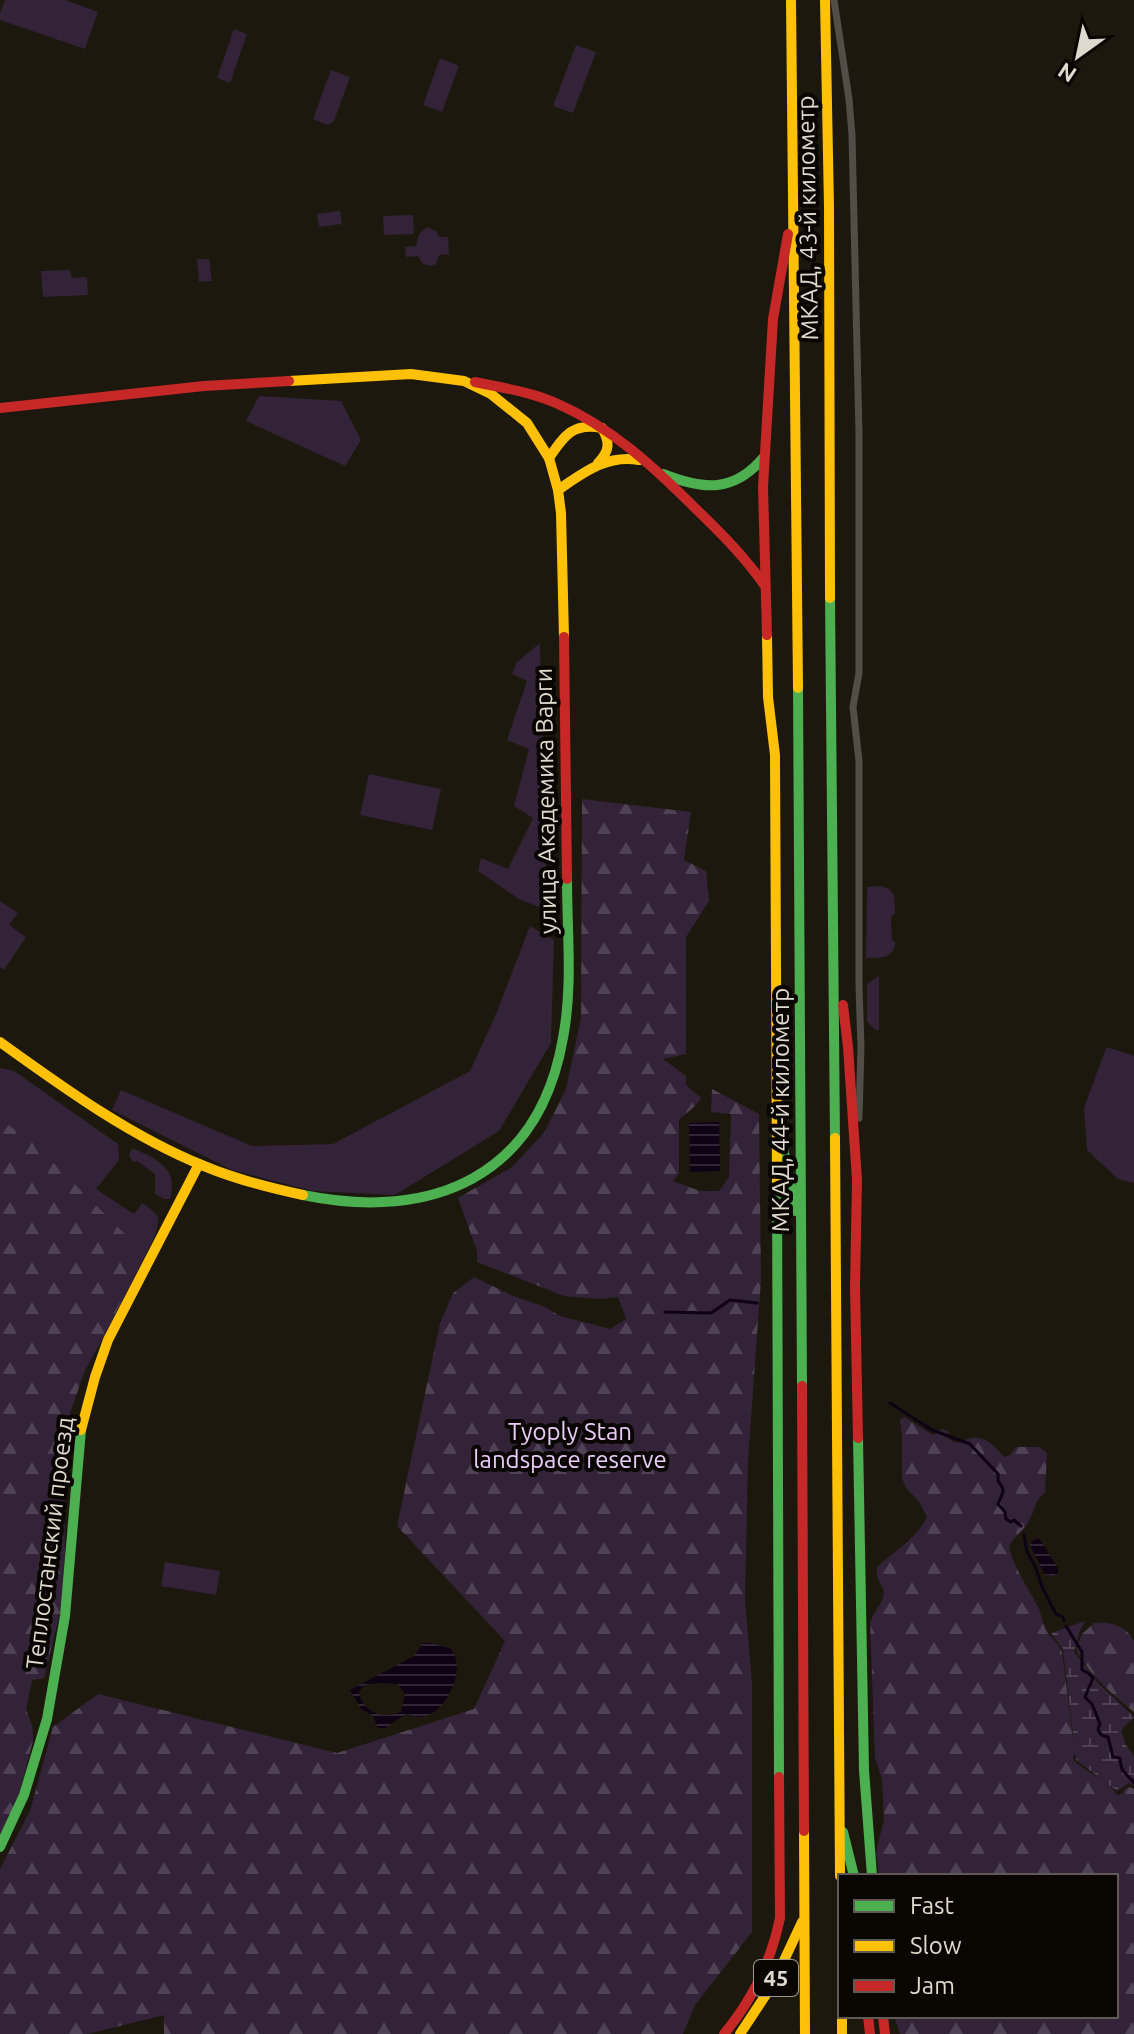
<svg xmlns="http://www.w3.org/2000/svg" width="1134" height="2034" viewBox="0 0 1134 2034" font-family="Ubuntu,sans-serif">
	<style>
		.green { fill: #322338 }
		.forest { fill: url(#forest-firs) }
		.wetland { fill: url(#wetland-marsh) }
		.water { fill: url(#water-rules); fill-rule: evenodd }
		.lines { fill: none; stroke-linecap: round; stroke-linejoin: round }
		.stream { stroke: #0f0215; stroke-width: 3 }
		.street { stroke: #524e47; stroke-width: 7 }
		.fast { stroke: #4caf50; stroke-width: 10 }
		.slow { stroke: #ffc107; stroke-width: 10 }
		.jam { stroke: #c62828; stroke-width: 10 }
		.labels { text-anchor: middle; stroke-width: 8; stroke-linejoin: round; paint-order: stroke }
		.shield { fill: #090602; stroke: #9f9a91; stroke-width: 2 }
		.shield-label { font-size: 22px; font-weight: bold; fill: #dfdace }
		.street-label { font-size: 24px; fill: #dfdace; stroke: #090602 }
		.park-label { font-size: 24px; fill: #ebcbfa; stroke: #090602 }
	</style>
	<defs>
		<pattern id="forest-firs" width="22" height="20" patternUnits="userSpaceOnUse" patternTransform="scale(2)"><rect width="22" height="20" fill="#322338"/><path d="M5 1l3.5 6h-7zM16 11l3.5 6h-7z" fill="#4f4254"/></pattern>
		<pattern id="wetland-marsh" width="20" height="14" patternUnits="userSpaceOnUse" patternTransform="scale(2)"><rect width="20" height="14" fill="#322338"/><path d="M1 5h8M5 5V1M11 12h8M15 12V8" fill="none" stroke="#4f4254"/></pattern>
		<pattern id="water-rules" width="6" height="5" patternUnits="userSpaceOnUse" patternTransform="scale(2)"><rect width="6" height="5" fill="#0f0215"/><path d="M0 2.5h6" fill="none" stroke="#322636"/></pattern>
	</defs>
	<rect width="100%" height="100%" fill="#1c180e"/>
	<g class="green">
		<polygon points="5,0 65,0 98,12 85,49 0,20 0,13"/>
		<polygon points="234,29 247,34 230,83 217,78"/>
		<polygon points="576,45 596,52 573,113 553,106"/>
		<polygon points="440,58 459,66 442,112 423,105"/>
		<polygon points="331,70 350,77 334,121 328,125 313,119"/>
		<polygon points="340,211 342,224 319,227 317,214"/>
		<polygon points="413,215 414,234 384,235 383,216"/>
		<polygon points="427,227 436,231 439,237 448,237 449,254 439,255 436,264 431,266 423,264 418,256 406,257 405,247 416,246 419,234"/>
		<polygon points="197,259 209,259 212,281 199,282"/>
		<polygon points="70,270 72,278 87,277 88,295 43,297 41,271"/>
		<polygon points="259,396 341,401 361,440 345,466 246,421"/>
		<polygon points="540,643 547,910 519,899 478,871 481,858 508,869 533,818 514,806 529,749 507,740 527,681 512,674 516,663"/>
		<polygon points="369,774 441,789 432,830 360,815"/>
		<path d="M 881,886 L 889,889 L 894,895 L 895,913 L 891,917 L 892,940 L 895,942 C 895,959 879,958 866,958 L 867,887 Z"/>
		<polygon points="0,901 18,913 9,925 26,937 4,970 0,967"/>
		<polygon points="530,926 554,940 551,1043 499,1131 395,1195 313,1191 232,1170 112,1110 121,1090 252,1146 333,1144 470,1071 496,1014"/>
		<polygon points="879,976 879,1030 875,1030 867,1021 867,984"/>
		<polygon points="1106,1048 1110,1048 1134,1056 1134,1183 1118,1179 1087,1150 1084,1108"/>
		<path d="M 0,1068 L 14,1071 L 118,1144 L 119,1160 L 96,1189 L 134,1214 L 142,1203 C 159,1215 161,1215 155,1236 L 106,1333 L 85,1370 L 70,1413 L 63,1455 L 65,1554 L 63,1600 L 44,1678 L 32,1680 L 26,1709 L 32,1726 L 33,1741 L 0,1836 Z"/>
		<path d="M 132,1148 C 156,1159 179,1167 170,1199 L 164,1199 L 155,1194 L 155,1174 L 137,1161 L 133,1162 L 129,1155 Z"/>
		<polygon points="165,1562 220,1571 216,1595 161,1586"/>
	</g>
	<g class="forest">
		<path d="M 582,799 L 691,812 L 684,860 L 706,871 L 709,901 L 686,937 L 686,1054 L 663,1059 L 686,1076 L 686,1085 L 701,1098 C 697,1107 686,1112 679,1120 L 679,1173 L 673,1181 L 700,1191 L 719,1191 L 729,1177 L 731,1114 L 711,1112 L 712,1089 L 759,1114 L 761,1280 L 748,1460 L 745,1599 L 752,1684 L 752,1932 L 695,2005 L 683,2034 L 164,2034 L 164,2015 L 88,2034 L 0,2034 L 0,1869 L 30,1811 L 53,1727 L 98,1694 L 337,1753 L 474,1709 L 505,1641 L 397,1526 L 440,1323 L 453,1293 L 474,1277 L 511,1295 L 545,1307 L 560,1316 L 610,1329 L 626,1319 L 618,1297 L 599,1299 L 564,1296 L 477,1262 L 477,1251 L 458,1198 L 512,1167 L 544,1133 L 566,1089 L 581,1018 Z"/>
		<polygon points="0,1119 30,1140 134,1243 135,1265 121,1302 85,1370 70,1413 63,1455 65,1554 63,1600 44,1678 32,1680 26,1709 32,1726 33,1741 19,1795 0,1836 0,1562 14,1548 20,1507 0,1513"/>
		<path d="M 904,1417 L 933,1435 L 942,1429 L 949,1432 L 946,1437 C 964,1451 964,1432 983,1439 C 992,1442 998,1451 1004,1457 L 1010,1455 L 1016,1447 L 1039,1447 L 1047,1453 L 1045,1493 C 1034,1500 1035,1510 1029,1521 C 1024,1530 1014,1537 1009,1546 C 1013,1568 1029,1588 1039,1609 C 1042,1616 1043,1626 1047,1632 C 1053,1641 1057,1640 1062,1652 L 1073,1738 L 1079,1747 L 1073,1756 L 1074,1761 L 1090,1773 L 1107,1782 L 1117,1795 L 1122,1794 L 1125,1789 L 1130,1787 L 1134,1789 L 1134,2034 L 900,2034 L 894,2016 L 1116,2016 L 1116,1876 L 879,1876 L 876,1852 L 884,1820 L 882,1779 L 875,1758 L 870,1622 C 873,1614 880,1606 883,1598 C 887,1585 872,1581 878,1566 C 895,1551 918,1537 927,1517 L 918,1500 L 906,1488 L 902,1478 L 902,1435 L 900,1420 Z"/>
		<path d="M 1094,1623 C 1111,1622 1125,1625 1134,1641 L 1134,1712 C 1112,1694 1089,1675 1076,1650 L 1082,1634 Z"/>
	</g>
	<polygon class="wetland" points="1085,1621 1079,1633 1074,1652 1098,1683 1134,1717 1121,1730 1126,1745 1134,1756 1134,1786 1129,1783 1117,1791 1076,1760 1063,1649 1051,1633"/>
	<g class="water">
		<polygon points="719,1122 720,1171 690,1172 689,1123"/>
		<polygon points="1039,1538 1058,1568 1058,1574 1052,1576 1045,1575 1030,1545 1032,1541"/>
		<path d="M 423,1643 L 431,1643 L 450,1648 C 452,1650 456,1658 456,1660 C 461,1680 442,1718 418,1717 C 417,1717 407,1714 406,1714 L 385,1728 L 378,1728 L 373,1716 L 361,1709 L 350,1690 L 414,1656 ZM 381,1683 L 398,1684 L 405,1694 L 401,1712 C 397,1713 392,1715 388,1715 C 373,1716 360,1705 359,1691 L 365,1685 Z"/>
	</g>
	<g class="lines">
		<g class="stream">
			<polyline points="665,1312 711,1313 730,1300 757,1303"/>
			<path d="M 890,1403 L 932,1430 L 970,1444 L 998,1474 L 998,1481 C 1007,1492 1002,1493 998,1504 L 1005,1512 L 1006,1519 L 1011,1522 L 1014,1520 L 1021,1526"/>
			<polyline points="1024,1535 1027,1552 1035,1566 1043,1589 1056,1614 1063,1617 1064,1621"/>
			<path d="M 1066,1626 L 1082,1652 L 1082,1670 L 1088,1673 L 1093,1678 L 1085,1697 L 1092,1704 L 1100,1724 L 1098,1729 C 1100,1735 1102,1736 1108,1737 L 1113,1757 L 1120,1758 C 1121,1774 1126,1772 1134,1783"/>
		</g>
		<polyline class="street" points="834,0 849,99 852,135 859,433 859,673 853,707 859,761 859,986 861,1047 859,1118"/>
		<g class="fast">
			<path d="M 663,474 C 704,490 734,493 764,457"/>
			<polyline points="830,598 835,1138"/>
			<polyline points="798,688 802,1386"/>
			<polyline points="780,1133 796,1211"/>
			<polyline points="777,1181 779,1777"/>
			<path d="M 303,1195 C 433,1222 539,1176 563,1038 C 573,986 567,932 567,879"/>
			<polyline points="858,1438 864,1770 872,1876"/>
			<polyline points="843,1832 854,1876"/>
			<polyline points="0,1847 24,1795 47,1719 65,1616 81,1430"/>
		</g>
		<g class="slow">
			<polyline points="791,0 798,688"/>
			<polyline points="825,0 829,207 830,598"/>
			<polyline points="289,381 411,374 464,381 491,394 527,423 549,458 558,490 561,513 564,637"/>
			<path d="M 549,458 C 564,436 573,422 602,428 C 610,442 610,451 598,463"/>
			<path d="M 558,490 C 583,473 607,454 639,460"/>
			<polyline points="767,635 768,697 775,755 777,1181"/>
			<path d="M 0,1042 C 64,1088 130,1136 204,1166 C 235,1179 270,1188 303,1195"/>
			<polyline points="835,1138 840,1876"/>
			<polyline points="81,1430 95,1377 108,1340 199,1164"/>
			<polyline points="804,1831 805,2034"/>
			<polyline points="842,2016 842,2034"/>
			<polyline points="740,2034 773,1984 802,1922"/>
		</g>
		<g class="jam">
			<path d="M 475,382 C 503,388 532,392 558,404 C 611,427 655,468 695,508 C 720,532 745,557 765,586"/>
			<polyline points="0,408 204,386 289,381"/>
			<polyline points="767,635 763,487 773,319 788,234"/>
			<polyline points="564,637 567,879"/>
			<polyline points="843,1005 848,1047 857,1180 855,1287 858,1438"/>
			<polyline points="802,1386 804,1831"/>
			<polyline points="868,2016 870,2034"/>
			<polyline points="883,2016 885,2034"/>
			<path d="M 724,2034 C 753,1999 771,1962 780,1918 L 779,1777"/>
		</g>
	</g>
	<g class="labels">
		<rect class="shield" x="754" y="1960" width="44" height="36" rx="6"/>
		<g class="shield-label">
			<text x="776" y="1986">45</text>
		</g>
		<g class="street-label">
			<text transform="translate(808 218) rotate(-91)" y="8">МКАД, 43-й километр</text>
			<text transform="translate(546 801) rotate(-91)" y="8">улица Академика Варги</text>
			<text transform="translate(781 1110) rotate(-90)" y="8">МКАД, 44-й километр</text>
			<text transform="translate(50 1543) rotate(-83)" y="8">Теплостанский проезд</text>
		</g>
		<g class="park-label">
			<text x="570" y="1440">Tyoply Stan<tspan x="570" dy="28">landspace reserve</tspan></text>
		</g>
	</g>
	<rect x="838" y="1874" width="280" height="144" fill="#090602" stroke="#5f5b54" stroke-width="2"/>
	<rect x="854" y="1900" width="40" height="12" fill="#4caf50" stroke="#5f5b54" stroke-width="2"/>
	<text x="910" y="1914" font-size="24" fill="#dfdace">Fast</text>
	<rect x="854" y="1940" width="40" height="12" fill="#ffc107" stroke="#5f5b54" stroke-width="2"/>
	<text x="910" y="1954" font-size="24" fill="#dfdace">Slow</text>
	<rect x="854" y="1980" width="40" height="12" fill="#c62828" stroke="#5f5b54" stroke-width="2"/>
	<text x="910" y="1994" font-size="24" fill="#dfdace">Jam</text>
	<g transform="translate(1078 56) rotate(213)" stroke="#090602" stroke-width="6" paint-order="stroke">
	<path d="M0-6L14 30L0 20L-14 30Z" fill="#dfdace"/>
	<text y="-12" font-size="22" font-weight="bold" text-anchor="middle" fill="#dfdace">N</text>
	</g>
</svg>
